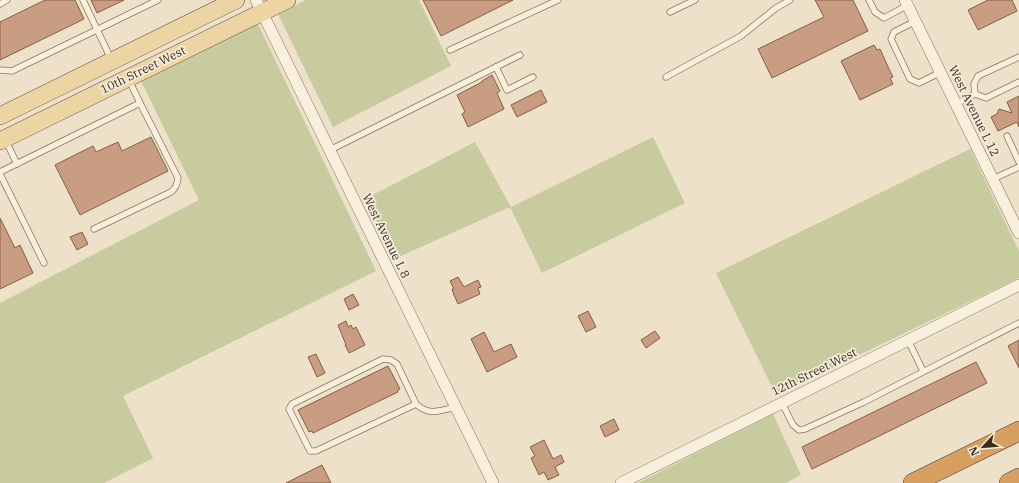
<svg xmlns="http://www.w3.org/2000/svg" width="1019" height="483" viewBox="0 0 1019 483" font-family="'IBM Plex Serif',serif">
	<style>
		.green { fill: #c7cb9e }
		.building { fill: #c99d81; stroke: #875e45 }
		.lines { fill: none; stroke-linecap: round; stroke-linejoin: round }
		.service-casing { stroke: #89745f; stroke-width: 7 }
		.minor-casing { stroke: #89745f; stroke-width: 12 }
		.primary-casing { stroke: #574332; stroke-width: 18 }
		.motorway-casing { stroke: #574332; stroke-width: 20 }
		.service { stroke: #f8efdd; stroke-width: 5.5 }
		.minor { stroke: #f8efdd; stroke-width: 11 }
		.primary { stroke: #edd4a4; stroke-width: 17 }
		.motorway { stroke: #d79f60; stroke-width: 19 }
		.labels { text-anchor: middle; stroke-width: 3.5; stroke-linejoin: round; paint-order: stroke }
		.street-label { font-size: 12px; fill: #3a2d21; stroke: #f5ecd9 }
	</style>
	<rect width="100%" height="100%" fill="#ede1ca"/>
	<g class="green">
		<polygon points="306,0 419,0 451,66 333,127 278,14"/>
		<polygon points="258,24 376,271 123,396 153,458 104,483 0,483 0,303 199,200 141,81"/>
		<polygon points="653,137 685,203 542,273 510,207 394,259 365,199 475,142 511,207"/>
		<polygon points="970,149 1019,251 1019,278 776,395 716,273"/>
		<polygon points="773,414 801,475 786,483 638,483"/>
	</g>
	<g class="building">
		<polygon points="45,0 75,0 84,19 0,60 0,22"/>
		<polygon points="91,0 124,0 97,13"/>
		<polygon points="423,0 513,0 441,36"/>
		<polygon points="815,0 853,0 868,31 772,78 758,49 824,17"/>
		<polygon points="988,0 1012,0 1017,11 978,30 968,10"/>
		<polygon points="874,45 877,50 880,49 889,69 893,77 890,78 893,84 860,100 841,61"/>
		<polygon points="492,75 500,91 497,93 504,109 468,127 462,114 465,112 457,95 482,82 482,81"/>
		<polygon points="541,90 547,102 517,117 511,105"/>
		<polygon points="1019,96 1019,127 1017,122 998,131 991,117 997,114 999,109 1012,113 1007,102"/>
		<polygon points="151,137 168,171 80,215 55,165 93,146 96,152 118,142 122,151"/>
		<polygon points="0,218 15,248 20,245 33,273 0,289"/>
		<polygon points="82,232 88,244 77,250 70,237"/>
		<polygon points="458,277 464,287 478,280 481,287 478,288 480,294 458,304 454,295 452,289 454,289 450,281"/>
		<polygon points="353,294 359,305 349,310 344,299"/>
		<polygon points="588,311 596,327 586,332 578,316"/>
		<polygon points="346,321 348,327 351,325 353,329 356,327 365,345 349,353 345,345 346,345 338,325"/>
		<polygon points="655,331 660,338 646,348 641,340"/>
		<polygon points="484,332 494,352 511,344 517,357 487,372 471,339"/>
		<polygon points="1019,340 1019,368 1008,346"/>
		<polygon points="316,354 325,373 317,377 308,357"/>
		<polygon points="976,362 987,383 812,469 802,447"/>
		<polygon points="388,366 400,389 397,391 398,392 313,433 312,431 309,432 298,410"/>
		<polygon points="614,419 619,430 605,437 600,426"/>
		<polygon points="544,440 553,459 561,455 564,462 555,467 559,475 548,480 544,472 539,475 531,458 535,456 530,447"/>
		<polygon points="322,465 331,483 286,483"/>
	</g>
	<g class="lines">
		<defs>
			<g id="service">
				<polyline points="83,0 111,59"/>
				<polyline points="869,0 875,12 884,18 908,5"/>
				<polyline points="0,4 7,0"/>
				<polyline points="670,12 695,0"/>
				<polyline points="916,21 894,32 891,39 910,79 919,83 941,72"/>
				<polyline points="450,50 558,0"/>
				<polyline points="496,67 520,55"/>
				<polyline points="0,70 12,71 158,0"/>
				<polyline points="666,77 741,36 776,8 790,0"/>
				<polyline points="975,94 974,84 978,76 1019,57"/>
				<polyline points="956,104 975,94 986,98 1019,82"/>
				<polyline points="1007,136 1019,162"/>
				<polyline points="6,141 17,164"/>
				<polyline points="330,150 496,67 507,90 533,77"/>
				<polyline points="0,172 140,103 129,80"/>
				<polyline points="0,174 44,263"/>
				<polyline points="993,179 1019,167"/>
				<path d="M 94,229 L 171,192 C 176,188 177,184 178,178 L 140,103"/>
				<polyline points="908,340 923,371"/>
				<polyline points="782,403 793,425 799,430 805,429 864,402 1019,323"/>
				<path d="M 416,404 L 397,364 L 391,360 L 383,359 L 292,404 L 289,409 L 310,451 L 316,451 L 416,404 C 429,416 439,411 456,407"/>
			</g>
			<g id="minor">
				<polyline points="256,0 493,483"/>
				<polyline points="905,0 1019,233"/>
				<polyline points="621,483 1019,285"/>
			</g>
			<g id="primary">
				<polyline points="0,116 236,0"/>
				<polyline points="0,141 287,0"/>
			</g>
			<g id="motorway">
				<polyline points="913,483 1019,431"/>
				<polyline points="1009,483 1019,478"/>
			</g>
		</defs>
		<use href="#service" class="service-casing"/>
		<use href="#minor" class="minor-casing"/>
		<use href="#primary" class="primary-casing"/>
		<use href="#motorway" class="motorway-casing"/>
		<use href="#service" class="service"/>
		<use href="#minor" class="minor"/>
		<use href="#primary" class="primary"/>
		<use href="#motorway" class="motorway"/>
	</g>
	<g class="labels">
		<g class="street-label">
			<text transform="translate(143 70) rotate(-26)" y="4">10th Street West</text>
			<text transform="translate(974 111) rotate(64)" y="4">West Avenue L 12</text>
			<text transform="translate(386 236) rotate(64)" y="4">West Avenue L 8</text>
			<text transform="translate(814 372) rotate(-26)" y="4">12th Street West</text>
		</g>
	</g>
	<g transform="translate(983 447) rotate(244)" stroke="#f5ecd9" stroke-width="3" paint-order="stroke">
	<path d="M0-3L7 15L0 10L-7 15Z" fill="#3a2d21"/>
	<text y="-6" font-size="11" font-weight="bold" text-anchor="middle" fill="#3a2d21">N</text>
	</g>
</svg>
